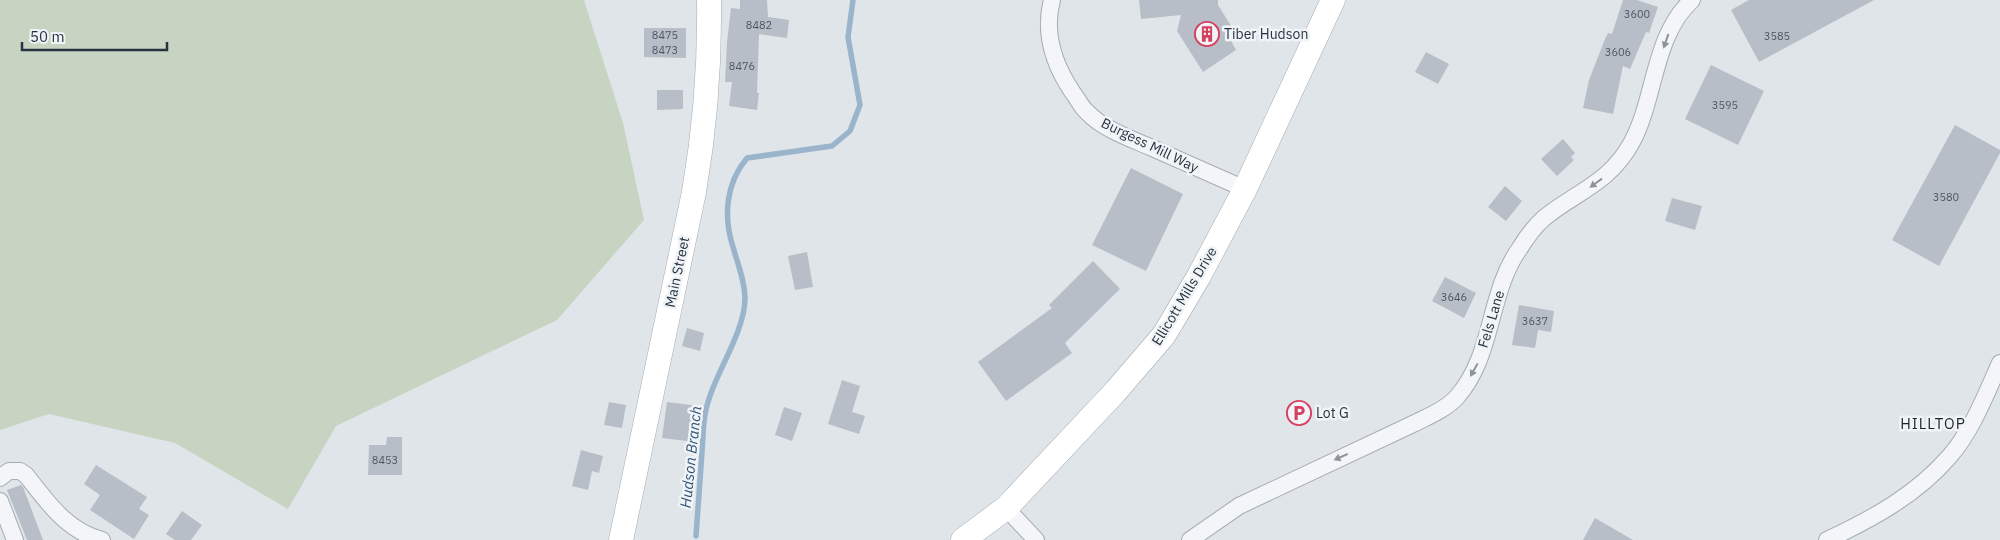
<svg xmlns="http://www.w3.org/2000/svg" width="2000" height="540" viewBox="0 0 2000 540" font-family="'IBM Plex Sans',sans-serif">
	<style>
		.green { fill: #c7d4c1 }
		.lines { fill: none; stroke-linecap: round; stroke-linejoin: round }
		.stream { stroke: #9ab4cc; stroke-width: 5.5 }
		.building { fill: #b7bec7 }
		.street-casing { stroke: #a5acb4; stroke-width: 18 }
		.secondary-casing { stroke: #a5acb4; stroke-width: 25 }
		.street { stroke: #f3f5f8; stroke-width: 16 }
		.secondary { stroke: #fff; stroke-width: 24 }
		.oneway { fill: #8e949d }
		.labels { text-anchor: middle; stroke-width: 5; stroke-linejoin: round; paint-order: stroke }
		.number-label { font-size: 11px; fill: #4c5663 }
		.poi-label { font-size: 14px; fill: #283342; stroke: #f0f4f7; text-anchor: start }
		.street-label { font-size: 14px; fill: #283342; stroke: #f0f4f7 }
		.neighbourhood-label { font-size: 15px; letter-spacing: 1px; fill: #1a2433; stroke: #f0f4f7 }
		.water-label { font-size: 15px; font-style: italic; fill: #305478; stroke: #f0f4f7 }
	</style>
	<rect width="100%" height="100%" fill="#e0e5ea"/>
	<polygon class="green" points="0,0 584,0 623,123 644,220 557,320 336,426 288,509 175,443 49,414 0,430"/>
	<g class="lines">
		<path class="stream" d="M 696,536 C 698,508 700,480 702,452 C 703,439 703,426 705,414 C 712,376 744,336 745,299 C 745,281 738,265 733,247 C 723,216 726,183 747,158 L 832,146 L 850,131 L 860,105 L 848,37 L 853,0"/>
	</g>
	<g class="building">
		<polygon points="740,0 767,0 768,17 789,20 787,38 759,34 757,93 759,93 757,110 729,106 732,82 725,82 727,42 731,8 740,9"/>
		<polygon points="1139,0 1218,0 1218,5 1238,37 1231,41 1236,50 1203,72 1177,31 1181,15 1141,19"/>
		<polygon points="1623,0 1637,0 1658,7 1649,33 1646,32 1630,69 1623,66 1613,114 1583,108 1589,80 1605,39 1608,33 1612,34"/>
		<polygon points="1749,0 1874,0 1759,62 1731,10"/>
		<polygon points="644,28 686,28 686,58 644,57"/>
		<polygon points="1426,52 1449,64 1438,84 1415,72"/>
		<polygon points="1711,65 1764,91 1738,145 1685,119"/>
		<polygon points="657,90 683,90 683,109 657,110"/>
		<polygon points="1955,125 2000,150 2000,153 1939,266 1892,240"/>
		<polygon points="1563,139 1575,153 1571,157 1574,160 1557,176 1541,159"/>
		<polygon points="1131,168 1183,194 1146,271 1092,245"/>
		<polygon points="1505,186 1522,201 1506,221 1488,207"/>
		<polygon points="1672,198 1702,206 1695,230 1665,221"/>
		<polygon points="807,252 813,287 795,290 788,256"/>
		<polygon points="1093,261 1120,289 1065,343 1072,353 1006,401 978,362 1052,308 1049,305"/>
		<polygon points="1445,277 1476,293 1464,318 1432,301"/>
		<polygon points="1519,305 1554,311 1551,332 1538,330 1535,348 1512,345"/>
		<polygon points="687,328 704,333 700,351 682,346"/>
		<polygon points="842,380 860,386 852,412 865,416 859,434 828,424"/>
		<polygon points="609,402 626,405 622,428 604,425"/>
		<polygon points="667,402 699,406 695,442 662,438"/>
		<polygon points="784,407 802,413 792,441 775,435"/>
		<polygon points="387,437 402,437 402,475 368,475 369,445 386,445"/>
		<polygon points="581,450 603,456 599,473 592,471 588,490 572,486"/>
		<polygon points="96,465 147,497 139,509 149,515 134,539 90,510 100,495 84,484"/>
		<polygon points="21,485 23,487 43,540 27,540 7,490"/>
		<polygon points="182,511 202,525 191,540 175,540 166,534"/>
		<polygon points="1595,518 1633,540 1583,540"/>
	</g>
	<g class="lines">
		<defs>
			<g id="street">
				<path d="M 1052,0 C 1043,34 1054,65 1073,93 C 1078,99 1081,107 1087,112 C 1103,129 1129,138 1150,147 C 1182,161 1213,175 1245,189"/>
				<path d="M 0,478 L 9,471 L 20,471 L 26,475 C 48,503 67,531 102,540"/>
				<polyline points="0,501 15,540"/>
				<polyline points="1006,508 1036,540"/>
				<path d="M 1190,540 L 1239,506 L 1415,423 C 1429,416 1446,409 1457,397 C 1494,355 1488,292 1520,248 C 1526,238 1535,226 1544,218 C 1577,191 1609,184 1632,142 C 1656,97 1653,36 1692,0"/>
				<path d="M 1827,540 C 1872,519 1916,495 1949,457 C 1972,431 1986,394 2000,363"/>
			</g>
			<g id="secondary">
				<path d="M 621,540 L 694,192 C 705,128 710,65 709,0"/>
				<polyline points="963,540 1006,508 1115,392 1164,335 1199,276 1245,189 1333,0"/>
			</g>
		</defs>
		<use href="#street" class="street-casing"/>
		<use href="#secondary" class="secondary-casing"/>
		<use href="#street" class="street"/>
		<use href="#secondary" class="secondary"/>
	</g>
	<defs><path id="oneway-solid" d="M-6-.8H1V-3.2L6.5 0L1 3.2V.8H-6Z" transform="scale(1.25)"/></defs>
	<g class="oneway">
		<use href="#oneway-solid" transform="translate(1666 41) rotate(109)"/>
		<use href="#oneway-solid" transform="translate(1596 183) rotate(144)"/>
		<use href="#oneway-solid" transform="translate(1474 370) rotate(119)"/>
		<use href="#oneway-solid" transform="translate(1341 457) rotate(156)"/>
	</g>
	<defs>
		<symbol id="building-ring" viewBox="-11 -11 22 22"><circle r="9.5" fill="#f0f4f7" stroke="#d5405e" stroke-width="1.5"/><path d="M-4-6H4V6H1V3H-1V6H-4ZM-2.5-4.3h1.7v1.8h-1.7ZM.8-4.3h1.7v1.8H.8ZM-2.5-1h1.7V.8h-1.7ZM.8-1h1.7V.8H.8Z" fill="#d5405e"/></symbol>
		<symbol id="parking-ring" viewBox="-11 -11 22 22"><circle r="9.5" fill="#f0f4f7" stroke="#d5405e" stroke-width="1.5"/><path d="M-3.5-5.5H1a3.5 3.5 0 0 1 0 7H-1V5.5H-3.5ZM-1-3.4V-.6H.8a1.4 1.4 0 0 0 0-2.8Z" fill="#d5405e"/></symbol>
	</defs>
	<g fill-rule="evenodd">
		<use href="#building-ring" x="1193" y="20" width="28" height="28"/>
		<use href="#parking-ring" x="1285" y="399" width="28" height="28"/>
	</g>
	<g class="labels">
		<g class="number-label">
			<text x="1637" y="18">3600</text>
			<text x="759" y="29">8482</text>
			<text x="665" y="39">8475</text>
			<text x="1777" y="40">3585</text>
			<text x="665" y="54">8473</text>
			<text x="1618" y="56">3606</text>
			<text x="742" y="70">8476</text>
			<text x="1725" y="109">3595</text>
			<text x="1946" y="201">3580</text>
			<text x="1454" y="301">3646</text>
			<text x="1535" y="325">3637</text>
			<text x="385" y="464">8453</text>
		</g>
		<g class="poi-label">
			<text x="1224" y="39">Tiber Hudson</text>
			<text x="1316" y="418">Lot G</text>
		</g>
		<g class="street-label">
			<text transform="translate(1150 145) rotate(26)" y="5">Burgess Mill Way</text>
			<text transform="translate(677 272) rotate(-78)" y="5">Main Street</text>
			<text transform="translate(1184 296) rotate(-59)" y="5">Ellicott Mills Drive</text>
			<text transform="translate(1491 319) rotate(-73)" y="5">Fels Lane</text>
		</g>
		<g class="neighbourhood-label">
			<text x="1933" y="429">HILLTOP</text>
		</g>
		<g class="water-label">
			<text transform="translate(691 457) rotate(-84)" y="5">Hudson Branch</text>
		</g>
	</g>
	<path d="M22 42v8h145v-8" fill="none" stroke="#283342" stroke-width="2.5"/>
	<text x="30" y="42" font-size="15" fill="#283342" stroke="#f0f4f7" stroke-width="4" paint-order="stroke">50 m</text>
</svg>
